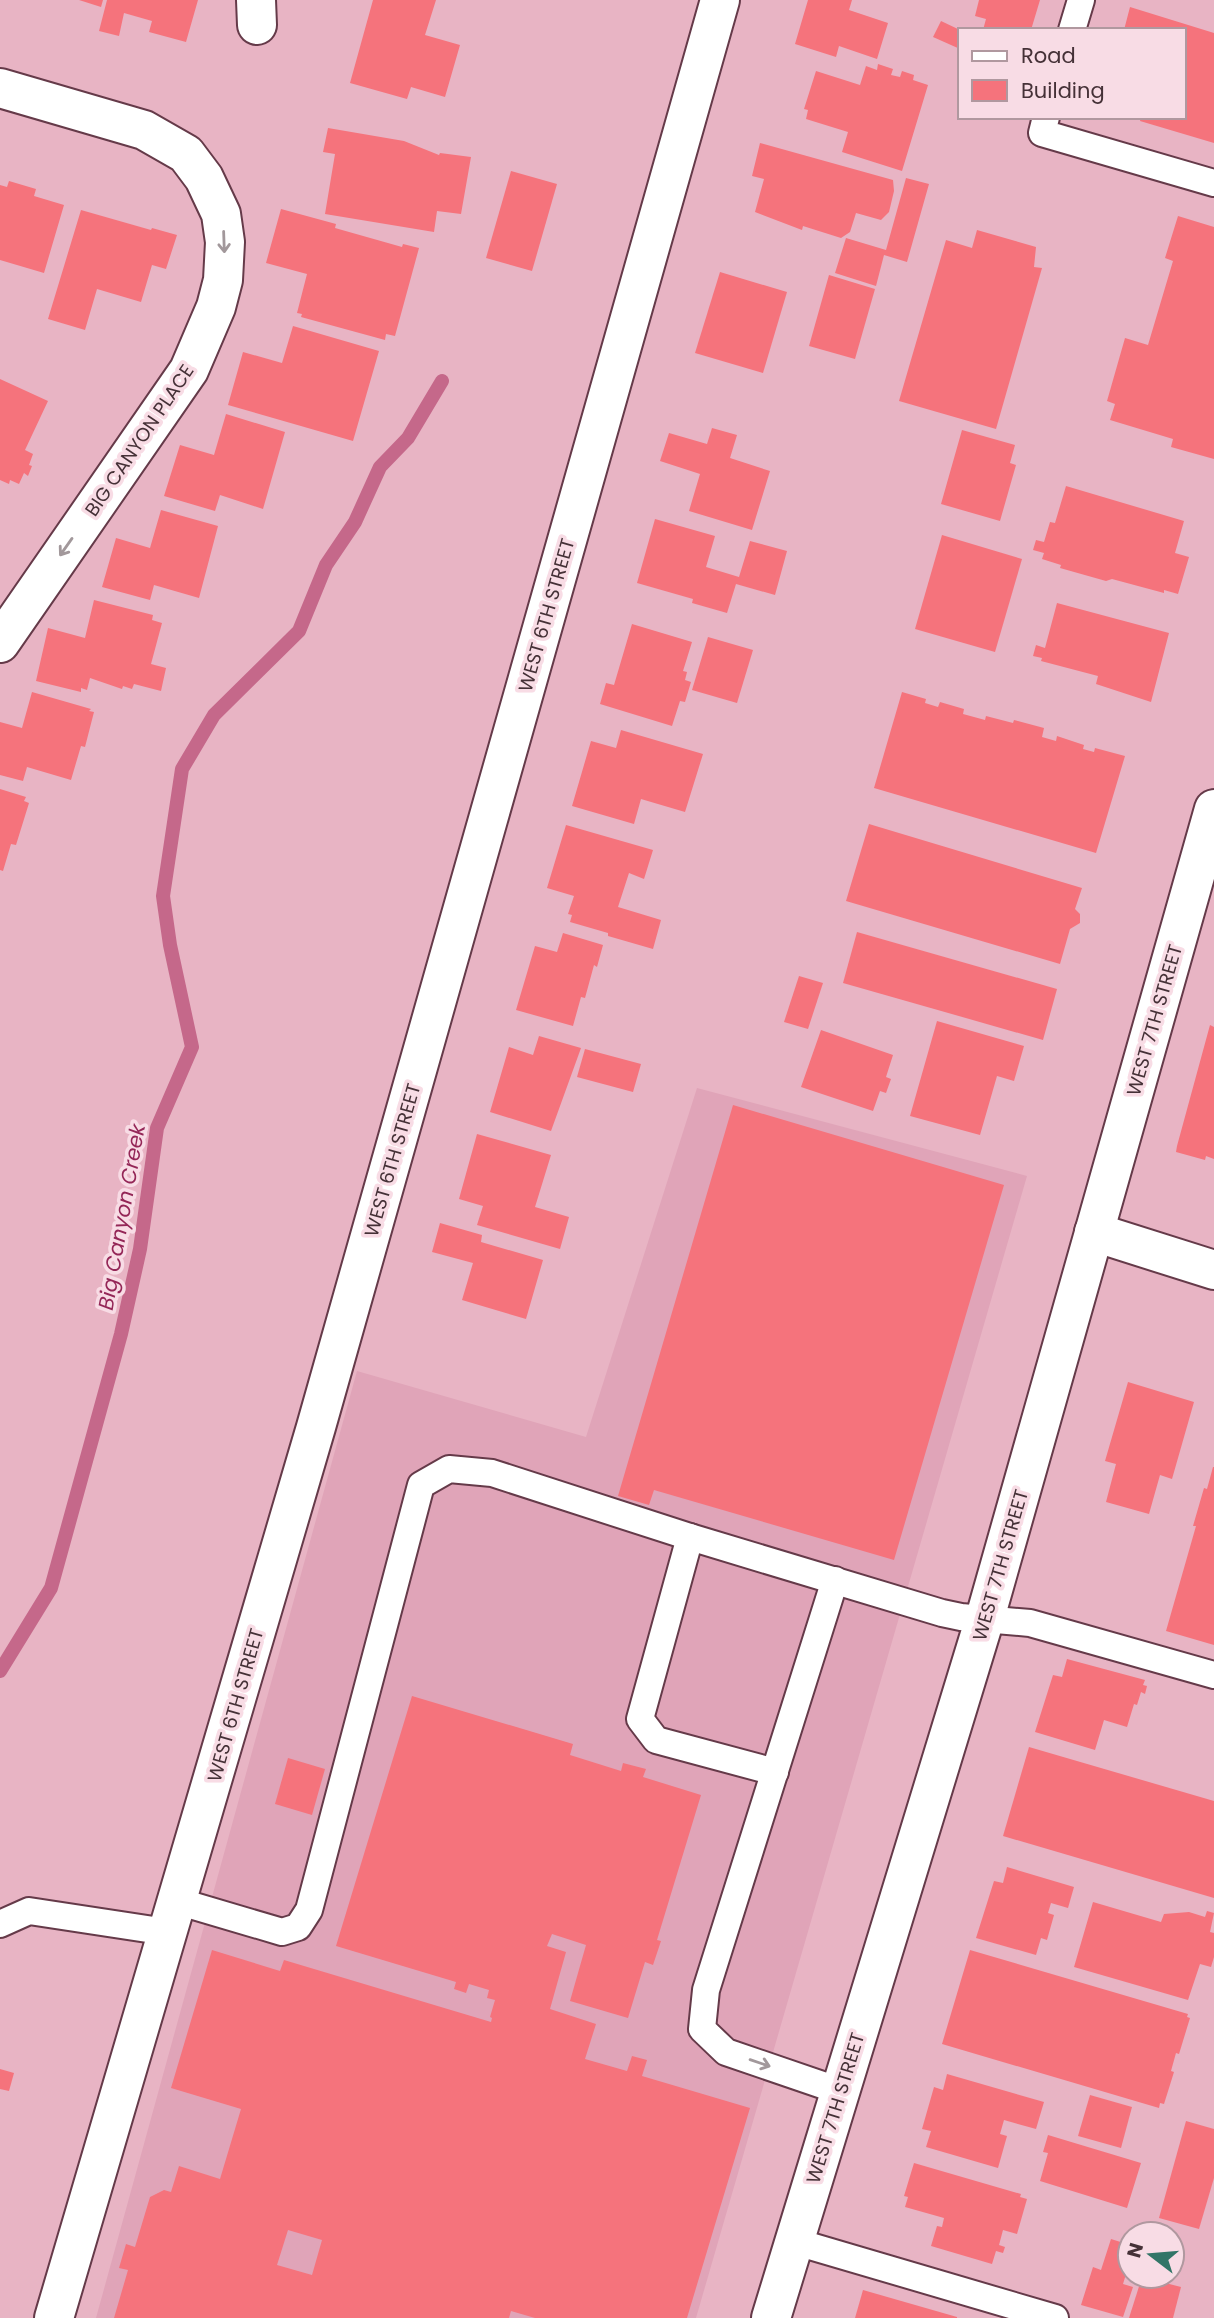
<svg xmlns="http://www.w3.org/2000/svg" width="1214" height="2318" viewBox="0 0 1214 2318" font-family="Poppins,sans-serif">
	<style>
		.built { fill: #e0a4b8 }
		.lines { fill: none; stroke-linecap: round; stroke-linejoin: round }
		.stream { stroke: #c5688a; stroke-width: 14 }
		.building { fill: #f5737c; fill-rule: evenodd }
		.service-casing { stroke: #653a49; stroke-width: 30 }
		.minor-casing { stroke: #653a49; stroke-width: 42 }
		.tertiary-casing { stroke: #653a49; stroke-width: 42 }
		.service { stroke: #fff; stroke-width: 26 }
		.minor { stroke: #fff; stroke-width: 38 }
		.tertiary { stroke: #fff; stroke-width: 38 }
		.oneway { stroke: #a2989b }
		.labels { text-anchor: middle; stroke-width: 7; stroke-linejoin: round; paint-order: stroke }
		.street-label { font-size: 19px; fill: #453137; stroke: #f8dce5 }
		.water-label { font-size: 21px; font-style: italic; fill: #942657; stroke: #f8dce5 }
	</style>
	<rect width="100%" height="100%" fill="#e8b4c4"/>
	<polygon class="built" points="697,1088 1027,1176 696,2318 96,2318 357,1371 586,1437"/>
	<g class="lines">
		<polyline class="stream" points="0,1671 51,1588 121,1334 140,1249 157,1128 192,1047 170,945 163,896 182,769 214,715 299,631 326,565 355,522 380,467 408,438 442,381"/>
	</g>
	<g class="building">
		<polygon points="79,0 103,0 101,7"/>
		<polygon points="107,0 198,0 186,42 149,32 152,21 124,13 119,36 99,31"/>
		<polygon points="373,0 436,0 425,35 460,45 445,97 411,87 407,99 350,83"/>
		<polygon points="808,0 852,0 849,10 888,23 877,59 839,46 836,57 795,44"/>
		<polygon points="979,0 1040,0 1031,30 983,30 986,19 975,16"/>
		<polygon points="1130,7 1214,33 1214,143 1140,121 1141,117 1184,117 1184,30 1124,30"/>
		<polygon points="941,21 960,30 960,49 933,37"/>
		<polygon points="878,64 893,69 891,75 900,77 902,71 914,75 913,80 928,85 902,171 842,152 848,132 806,119 808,110 804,109 816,71 860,85 866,66 877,70"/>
		<polygon points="328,128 404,141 439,155 440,153 471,157 461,214 437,211 434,232 325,214 335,154 323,152"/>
		<polygon points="760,143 893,180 894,191 889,212 881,220 856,213 850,232 841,238 803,226 802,230 755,212 764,179 752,176"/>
		<polygon points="511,171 557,184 532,271 486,258"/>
		<polygon points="906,178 929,184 907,262 884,255 876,286 835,273 846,238 886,250"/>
		<polygon points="9,181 36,189 34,196 64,205 44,273 0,260 0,185 7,187"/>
		<polygon points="281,209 336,224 335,228 402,247 403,244 419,248 395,336 386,334 385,340 301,317 302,314 297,313 307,274 266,263"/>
		<polygon points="81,210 151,230 152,228 177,235 166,269 152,265 141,302 97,289 85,330 48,319"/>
		<polygon points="1178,216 1214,227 1214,459 1171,447 1173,439 1110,420 1115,404 1107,401 1125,338 1148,345 1173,261 1165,258"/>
		<polygon points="977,230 1036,247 1034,267 1042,268 996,429 899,401 946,240 972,248"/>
		<polygon points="720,272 787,292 763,373 695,353"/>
		<polygon points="829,275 875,289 855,359 809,346"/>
		<polygon points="293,326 379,351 353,441 228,405 243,352 282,363"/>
		<polygon points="0,379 48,401 25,450 33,454 29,465 32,466 28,476 24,473 19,484 10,480 9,484 0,480"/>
		<polygon points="226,414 285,432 263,509 220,495 215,511 164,496 180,445 214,455"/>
		<polygon points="712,428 737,435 730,458 770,471 752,530 689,511 700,474 660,461 669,433 707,444"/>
		<polygon points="962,430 1015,445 1010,463 1016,465 1000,521 941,504"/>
		<polygon points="1066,486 1184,521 1175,553 1189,557 1178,594 1164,590 1164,593 1112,579 1106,581 1060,568 1061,565 1042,559 1044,553 1033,550 1036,540 1044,542 1050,522 1055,523"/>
		<polygon points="161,510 218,526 199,598 154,585 150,600 102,587 116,538 150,548"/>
		<polygon points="655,519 715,536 706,567 739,577 750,541 787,551 775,595 736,584 727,613 692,603 693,599 637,583"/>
		<polygon points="942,535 1022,559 995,652 915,629"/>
		<polygon points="94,600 153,615 152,620 162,623 151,664 166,668 161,691 134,684 132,689 123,686 122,689 90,678 87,690 81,688 81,692 36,681 48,628 85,638"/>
		<polygon points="1057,603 1169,633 1151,702 1096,684 1098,676 1041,661 1042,658 1033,656 1036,645 1045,648"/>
		<polygon points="632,624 692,642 683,671 687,672 685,680 691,682 685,702 680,701 672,726 600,704 606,683 614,685"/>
		<polygon points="708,637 753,650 737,703 692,690"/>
		<polygon points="32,692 91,709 89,711 94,712 85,747 81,746 71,780 27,767 23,781 0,775 0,722 22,728"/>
		<polygon points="902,692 926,699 925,703 938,707 940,702 964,709 963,714 985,720 986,716 1013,723 1014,720 1044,728 1042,737 1056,741 1057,736 1084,745 1083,749 1094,752 1095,748 1125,756 1096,853 874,788"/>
		<polygon points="621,730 703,754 685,812 641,799 634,824 572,806 591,741 616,748"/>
		<polygon points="0,789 26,797 24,801 29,803 16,845 11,844 3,871 0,870"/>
		<polygon points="869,824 1082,888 1075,909 1080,914 1080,923 1070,929 1060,964 846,901"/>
		<polygon points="566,825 653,850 644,879 629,873 618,907 661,920 653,949 608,936 608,933 570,922 572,915 568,914 574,896 547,888"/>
		<polygon points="857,932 1057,989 1043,1040 843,983"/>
		<polygon points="563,933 603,945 597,967 594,965 585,998 581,997 573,1026 516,1010 535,946 557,952"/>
		<polygon points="799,976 823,983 808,1029 784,1022"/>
		<polygon points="937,1021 1024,1046 1014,1081 997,1076 980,1135 910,1116"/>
		<polygon points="1210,1025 1214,1027 1214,1159 1206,1156 1205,1160 1176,1152 1177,1146"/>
		<polygon points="821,1030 893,1055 886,1077 891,1079 886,1093 880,1091 873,1111 801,1087"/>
		<polygon points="539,1036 581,1048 551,1131 490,1112 509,1047 533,1055"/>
		<polygon points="585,1049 641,1064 633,1092 577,1077"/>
		<polygon points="733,1105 1004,1185 894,1560 654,1490 649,1505 618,1496"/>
		<polygon points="477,1134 551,1155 535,1207 569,1217 560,1249 477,1225 483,1206 459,1199"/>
		<polygon points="440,1223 482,1235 481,1242 543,1260 526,1319 462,1300 473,1263 432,1252"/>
		<polygon points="1128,1382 1194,1402 1172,1479 1160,1475 1149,1514 1106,1502 1116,1464 1105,1461"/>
		<polygon points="1213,1467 1214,1467 1214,1645 1166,1631 1196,1526 1193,1526 1204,1488 1207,1489"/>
		<polygon points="1067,1659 1145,1680 1143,1685 1147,1686 1145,1694 1141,1692 1137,1705 1134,1704 1127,1727 1104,1720 1095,1750 1035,1732 1053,1675 1062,1677"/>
		<path d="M 412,1696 L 573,1744 L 570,1755 L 621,1771 L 623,1763 L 646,1769 L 643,1777 L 701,1795 L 657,1940 L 661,1941 L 653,1965 L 645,1962 L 628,2018 L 570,2001 L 586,1945 L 552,1934 L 547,1946 L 566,1952 L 550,2009 L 596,2024 L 585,2059 L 627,2071 L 632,2056 L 647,2060 L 642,2076 L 750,2108 L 687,2318 L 535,2318 L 511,2311 L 509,2318 L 114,2318 L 128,2270 L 119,2268 L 126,2244 L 135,2247 L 150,2197 L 164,2190 L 171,2192 L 179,2166 L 220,2179 L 241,2109 L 171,2088 L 212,1950 L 280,1971 L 284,1960 L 491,2022 L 492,2018 L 490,2017 L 495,2000 L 487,1998 L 489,1990 L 469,1984 L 466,1993 L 454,1989 L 456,1982 L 336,1946 ZM 288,2230 L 322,2240 L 312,2275 L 277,2265 Z"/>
		<polygon points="1029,1747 1214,1801 1214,1898 1003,1836"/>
		<polygon points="288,1758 325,1769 312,1815 275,1804"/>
		<polygon points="1007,1867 1074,1887 1068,1908 1051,1903 1048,1913 1054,1915 1047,1940 1041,1938 1036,1955 976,1938 994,1881 1003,1883"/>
		<polygon points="1093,1902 1161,1922 1164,1914 1189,1912 1205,1917 1207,1911 1214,1913 1210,1932 1214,1933 1214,1957 1211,1967 1200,1964 1188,2000 1074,1967"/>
		<polygon points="970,1950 1188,2014 1187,2017 1190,2018 1179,2054 1176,2053 1171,2071 1174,2072 1164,2104 1160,2103 1159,2108 942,2044"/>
		<polygon points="0,2069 14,2073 9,2091 0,2089"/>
		<polygon points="947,2074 1044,2102 1036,2129 1004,2120 1000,2134 1007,2136 998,2168 926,2147 931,2131 922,2129 934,2087 943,2090"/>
		<polygon points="1090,2095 1132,2107 1121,2148 1078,2136"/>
		<polygon points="1186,2121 1214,2129 1214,2178 1199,2229 1159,2218"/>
		<polygon points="1048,2135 1141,2163 1127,2208 1040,2181 1048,2153 1043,2152"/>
		<polygon points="914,2163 1021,2194 1020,2197 1027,2199 1017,2234 1003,2230 999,2245 1005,2247 1003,2253 996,2251 992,2264 931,2246 937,2226 942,2227 944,2218 905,2207 908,2197 904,2196"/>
		<polygon points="1111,2239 1130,2245 1130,2261 1123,2284 1133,2287 1123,2317 1081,2305 1093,2267 1101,2270"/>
		<polygon points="1142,2277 1181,2287 1173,2318 1129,2318"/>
		<polygon points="863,2290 957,2317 957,2318 855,2318"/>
	</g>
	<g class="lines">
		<defs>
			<g id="service">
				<polyline points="1072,30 1081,0"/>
				<polyline points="1046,117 1042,133 1214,183"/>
				<polyline points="690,1537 640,1719 656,1740 775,1772"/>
				<polyline points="835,1580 706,1990 702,2029 726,2052 840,2091"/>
				<polyline points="177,1901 282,1932 298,1927 309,1910 421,1485 449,1469 492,1473 690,1537 942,1613 961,1617 1030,1623 1214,1675"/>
				<polyline points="0,1924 29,1911 167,1932"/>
				<polyline points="793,2241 1055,2318"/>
			</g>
			<g id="minor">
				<polyline points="256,0 257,25"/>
				<polyline points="0,88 144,130 186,154 204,178 221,214 225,242 223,280 216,307 189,370 0,643"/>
				<polyline points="1094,1232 1214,1270"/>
			</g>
			<g id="tertiary">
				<polyline points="54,2318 316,1427 720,0"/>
				<polyline points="771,2318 985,1618 1214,809"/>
			</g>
		</defs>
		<use href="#service" class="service-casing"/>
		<use href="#minor" class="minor-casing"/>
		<use href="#tertiary" class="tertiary-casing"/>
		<use href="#service" class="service"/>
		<use href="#minor" class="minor"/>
		<use href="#tertiary" class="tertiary"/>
	</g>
	<defs><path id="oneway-shaft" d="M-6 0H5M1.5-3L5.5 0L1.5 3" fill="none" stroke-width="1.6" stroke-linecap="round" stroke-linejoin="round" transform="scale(1.75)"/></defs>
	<g class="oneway">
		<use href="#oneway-shaft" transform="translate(224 242) rotate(88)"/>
		<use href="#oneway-shaft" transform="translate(66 547) rotate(125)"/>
		<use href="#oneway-shaft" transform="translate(760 2063) rotate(19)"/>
	</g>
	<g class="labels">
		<g class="street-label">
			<text transform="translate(139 440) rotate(-56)" y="7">BIG CANYON PLACE</text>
			<text transform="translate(546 615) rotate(-74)" y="7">WEST 6TH STREET</text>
			<text transform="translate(1154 1020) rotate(-74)" y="7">WEST 7TH STREET</text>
			<text transform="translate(392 1160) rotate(-74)" y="7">WEST 6TH STREET</text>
			<text transform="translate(1000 1565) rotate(-74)" y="7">WEST 7TH STREET</text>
			<text transform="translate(235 1705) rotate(-74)" y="7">WEST 6TH STREET</text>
			<text transform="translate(835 2108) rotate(-73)" y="7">WEST 7TH STREET</text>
		</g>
		<g class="water-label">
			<text transform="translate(122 1217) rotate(-80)" y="7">Big Canyon Creek</text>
		</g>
	</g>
	<rect x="958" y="28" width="228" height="91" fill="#f8dce5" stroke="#b0989f" stroke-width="2"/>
	<rect x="972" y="51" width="35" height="10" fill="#ffffff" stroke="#b0989f" stroke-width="2"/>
	<text x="1021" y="63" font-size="21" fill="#453137">Road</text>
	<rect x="972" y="80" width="35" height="21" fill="#f5737c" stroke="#b0989f" stroke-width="2"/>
	<text x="1021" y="98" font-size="21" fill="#453137">Building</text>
	<g transform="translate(1151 2255) rotate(286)"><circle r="33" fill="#f8dce5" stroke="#b0989f" stroke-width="2"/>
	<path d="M0-5L12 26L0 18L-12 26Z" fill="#327567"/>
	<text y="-10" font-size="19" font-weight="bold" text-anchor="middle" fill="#453137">N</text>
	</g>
</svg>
